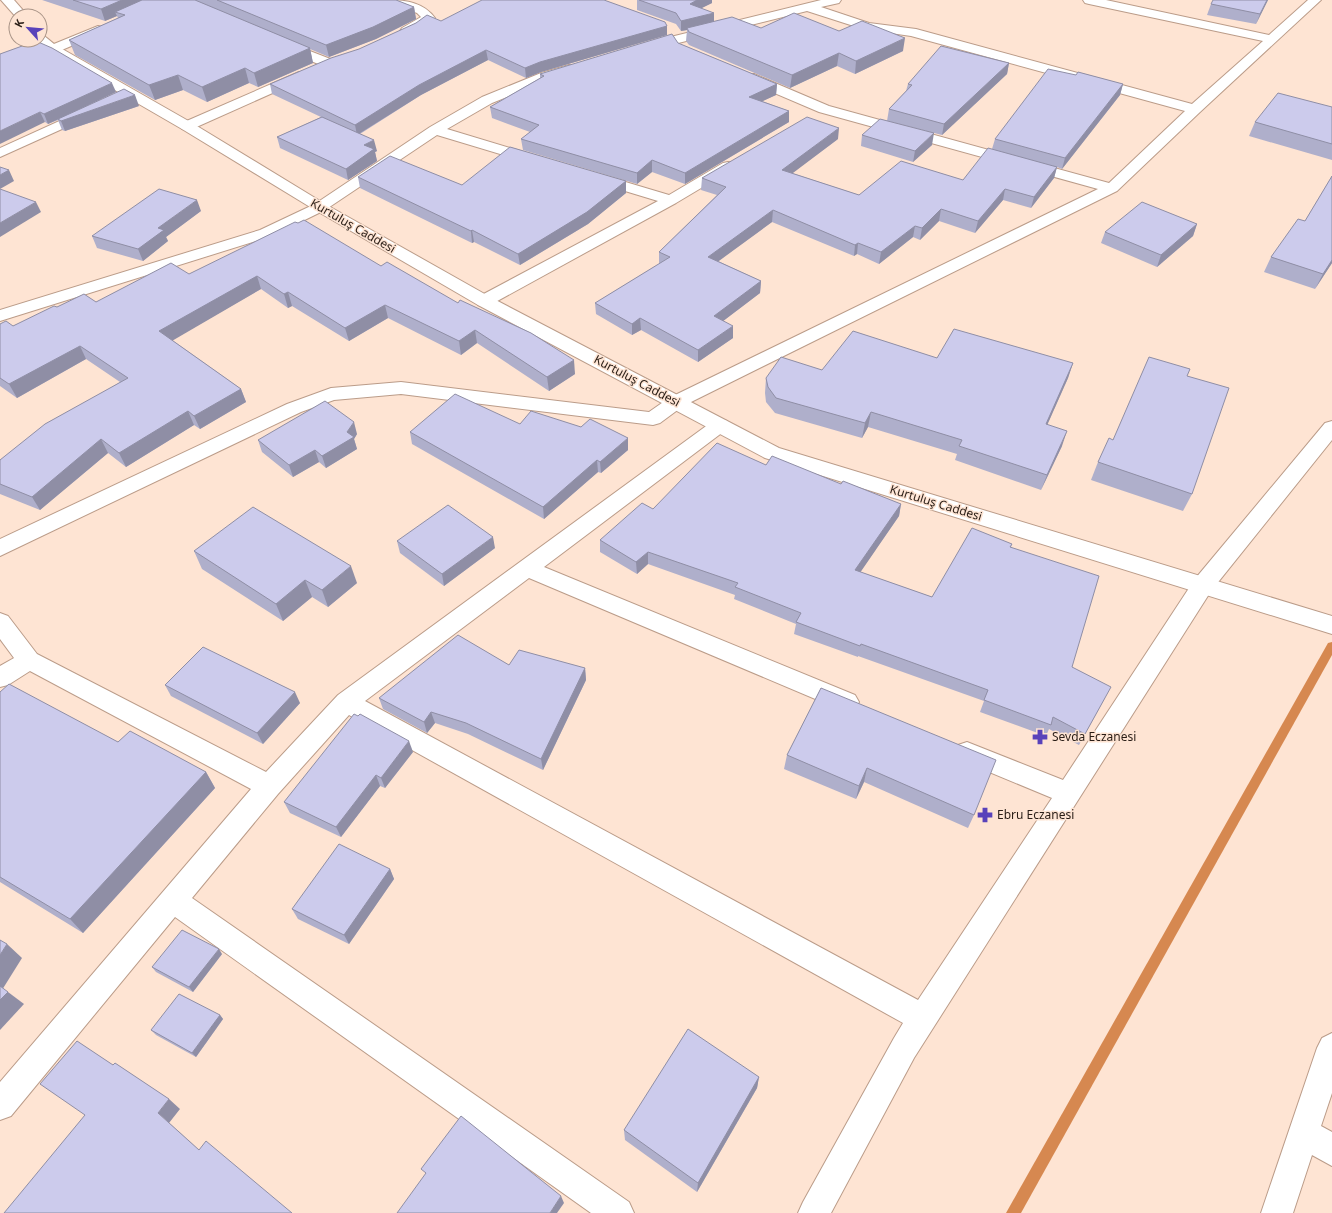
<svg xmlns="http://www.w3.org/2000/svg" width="1332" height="1213" viewBox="0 0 1332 1213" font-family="'Noto Sans',sans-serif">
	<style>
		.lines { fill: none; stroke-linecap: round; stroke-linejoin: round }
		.stream { fill: #d68850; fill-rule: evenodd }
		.minor-casing { stroke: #bb9c89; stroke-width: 2 }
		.major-casing { stroke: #bb9c89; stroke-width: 2 }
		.minor { fill: #fff; fill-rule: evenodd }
		.major { fill: #fff; fill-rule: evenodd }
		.wall { fill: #afafcb }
		.shaded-wall { fill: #8f8ea5 }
		.building { fill: #cccbec; stroke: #8f8ea5 }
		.labels { text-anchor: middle; stroke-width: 3; stroke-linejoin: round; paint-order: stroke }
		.street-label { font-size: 12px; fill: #291d16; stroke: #fee4d3 }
		.poi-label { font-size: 12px; fill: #291d16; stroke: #fee4d3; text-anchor: start }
	</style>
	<rect width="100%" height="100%" fill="#fee4d3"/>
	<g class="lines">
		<polygon class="stream" points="1332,642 1332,655 1021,1213 1006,1213 1328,643"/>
		<defs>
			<g id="minor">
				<path d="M 389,0 C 407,0 424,3 435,18 L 433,21 L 410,34 L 402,34 L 400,31 L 402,28 L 421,17 L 417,13 L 391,3 Z"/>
				<polygon points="821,0 841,0 839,3 821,7 869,23 916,29 1192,104 1263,41 1089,4 1085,3 1083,0 1106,0 1269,35 1308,0 1321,0 1200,112 1117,191 683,406 660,423 653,425 401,394 334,400 301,412 0,556 0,539 287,404 331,388 401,382 649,412 669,398 1098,189 819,112 744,80 742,77 744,74 754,74 829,106 1109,183 1185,111 911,36 863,29 807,11 646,51 642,50 640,47 642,44"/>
				<polygon points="98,26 102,27 104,30 102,33 57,52 49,52 47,49 49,46"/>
				<polygon points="284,41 333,60 334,63 333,66 323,66 280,48 278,45 280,42"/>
				<polygon points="569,65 574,66 576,69 574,72 551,79 492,103 447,129 540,157 542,160 540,163 535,164 530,163 437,135 325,210 272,236 0,321 0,310 260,230 315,204 430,127 482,97 541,73"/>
				<polygon points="299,72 304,73 306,76 304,79 192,129 187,130 182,129 180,126 182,123"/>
				<polygon points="88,108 93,109 95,112 93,115 0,157 0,148"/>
				<polygon points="728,162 733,163 735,166 733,169 676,203 490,305 484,306 478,305 476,301 478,297 658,201 592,181 590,178 592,175 597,174 602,175 669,195 723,163"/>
				<polygon points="720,419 727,421 729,425 727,429 544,567 855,695 859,702 855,709 847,712 839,709 529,578 365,701 918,1000 1052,798 958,759 955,752 958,745 967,742 1063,780 1195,579 1325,423 1332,421 1332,440 1211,591 914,1058 831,1213 798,1213 803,1202 894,1038 903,1023 349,715 278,794 192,898 629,1202 634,1213 591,1213 175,917 11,1116 0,1120 0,1082 251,789 30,671 8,685 0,687 0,666 14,658 0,639 0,613 8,616 37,654 266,772 338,695 713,421"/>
				<polygon points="1332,1033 1332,1093 1321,1126 1332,1132 1332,1166 1312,1155 1293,1213 1261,1213 1317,1048 1322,1038"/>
			</g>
			<g id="major">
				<polygon points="1,0 14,0 28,16 16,17"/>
				<path d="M 40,34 C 46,36 52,43 57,46 L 192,123 L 325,204 L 490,297 L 779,448 L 1332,616 L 1332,634 L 765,458 L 478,305 L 315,210 L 182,129 L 49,52 L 40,46 L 35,40 L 40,40 Z"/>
			</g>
		</defs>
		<use href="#minor" class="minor-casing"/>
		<use href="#major" class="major-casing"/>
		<use href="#minor" class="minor"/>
		<use href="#major" class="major"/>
	</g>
	<g class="wall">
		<polygon points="42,0 396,0 414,7 416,19 376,39 329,57 310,49 313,63 258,87 249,83 207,102 183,90 155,100 75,55 69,40 118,18 117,16 105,21"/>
		<polygon points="637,0 712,0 712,3 701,8 714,22 761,28 839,31 903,51 855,74 837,66 790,88 689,45 686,41 687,30 681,31 676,24 637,10"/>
		<polygon points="1268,0 1256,24 1207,15 1211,4"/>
		<polygon points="441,21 667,26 667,35 541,72 526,78 488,60 421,95 360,134 377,151 375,152 377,161 348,180 280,148 277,137 321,117 272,94 270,84"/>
		<polygon points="678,43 777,84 776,95 762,101 789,111 789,122 685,184 652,172 637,184 523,150 521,139 530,132 492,118 490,107 540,78 540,74"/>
		<polygon points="0,54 116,92 74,112 139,106 65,131 62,130 58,120 48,124 45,122"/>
		<polygon points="1009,63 1007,74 942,135 887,121 889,109 906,91 908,84"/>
		<polygon points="1076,75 1123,84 1120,95 1062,169 1057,167 1054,178 1031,208 1003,200 975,233 939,221 920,240 913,237 879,264 857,254 854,256 772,222 718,261 761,281 760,293 723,321 733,338 698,362 641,330 632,335 596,314 595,303 659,264 659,252 717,195 701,190 702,178 838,139 792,173 859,195 963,180 992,149 995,139"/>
		<polygon points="1332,107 1332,160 1249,136 1255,122"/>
		<polygon points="862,135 932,145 913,162 861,146"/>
		<polygon points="1332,176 1332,263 1315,289 1264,272 1271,257 1305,221"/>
		<polygon points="358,177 462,185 626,181 626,193 588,224 520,265 474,242 472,243 360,188"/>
		<polygon points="201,211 166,237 168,241 143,261 97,248 92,236"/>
		<polygon points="1197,224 1193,236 1157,267 1101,243 1105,232"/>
		<polygon points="381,266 575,374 549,391 477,343 461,355 388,318 349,341 292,306 288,308 261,289 172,340 241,389 246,402 200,429 194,425 126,467 108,453 40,510 0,494 0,460 120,382 86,359 17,398 0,386 0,324 13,326 57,307 96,302 189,274"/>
		<polygon points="937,358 1073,363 1068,378 1047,425 1062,446 1041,490 955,460 957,454 868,427 862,438 775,413 766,402 765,393 766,378 822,370"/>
		<polygon points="1187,376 1192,494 1183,511 1091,480 1098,462 1113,440"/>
		<polygon points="520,424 628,450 601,473 598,472 544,519 412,444 410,432"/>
		<polygon points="357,434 354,439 357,449 326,468 319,462 293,477 262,452 258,440"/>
		<polygon points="766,465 841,484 901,504 899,516 860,572 932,597 1012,544 1011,547 1072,667 1105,698 1079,745 1049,729 1046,736 980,712 984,701 858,656 858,657 794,634 796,624 734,599 735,595 648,564 637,574 600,552 600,540 653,509"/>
		<polygon points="397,541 495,548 444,586 400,553"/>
		<polygon points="194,551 357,583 328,607 312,597 283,621 202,569"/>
		<polygon points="509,665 585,668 586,680 543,770 468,734 435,723 427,733 383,709 379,698"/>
		<polygon points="165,685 300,703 263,744 171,696"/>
		<polygon points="821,688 974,815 968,828 864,782 856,799 784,769 787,755"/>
		<polygon points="0,692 118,742 206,772 215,788 83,933 0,882"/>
		<polygon points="413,752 385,788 380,786 341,837 290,813 284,802"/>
		<polygon points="390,869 394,879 349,944 298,919 292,909"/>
		<polygon points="222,954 193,992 156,972 152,967"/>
		<polygon points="220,1015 223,1019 196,1057 156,1035 151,1030"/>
		<polygon points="759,1077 757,1088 697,1192 625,1140 624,1130"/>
	</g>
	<g class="shaded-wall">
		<polygon points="122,0 154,0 115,12 117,16 105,21 101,9"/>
		<polygon points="697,0 712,0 712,3 690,14 690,4"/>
		<polygon points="1267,0 1268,0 1256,24 1260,14"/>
		<polygon points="414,7 416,19 376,39 329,57 326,45"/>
		<polygon points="714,13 714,23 687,28 687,30 681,31 681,21"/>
		<polygon points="667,26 667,35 541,72 526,78 525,68 540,62"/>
		<polygon points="905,38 903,51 855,74 856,61"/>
		<polygon points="310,48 313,63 258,87 254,73"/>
		<polygon points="486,50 488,60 421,95 357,135 355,125 419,85"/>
		<polygon points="839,53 837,66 790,88 792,75"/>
		<polygon points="1009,63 1007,74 942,135 944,124"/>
		<polygon points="245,68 249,83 207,102 202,87"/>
		<polygon points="178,75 183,90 155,100 149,85"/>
		<polygon points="112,83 116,92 48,124 44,114"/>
		<polygon points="777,84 776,95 748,108 749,97"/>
		<polygon points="1123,84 1120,95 1062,169 1065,158"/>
		<polygon points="135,95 139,106 65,131 61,121"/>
		<polygon points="789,111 789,122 685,184 685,173"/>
		<polygon points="40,112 45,122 0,144 0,131"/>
		<polygon points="839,128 838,139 781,182 782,170"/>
		<polygon points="934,133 932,145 913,162 915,151"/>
		<polygon points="374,140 377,151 375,152 377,161 348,180 346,169 364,145"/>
		<polygon points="652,160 652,172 637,184 637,173"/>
		<polygon points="1057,167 1054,178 1031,208 1034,197"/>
		<polygon points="9,170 14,181 0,189 0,175"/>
		<polygon points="626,181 626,193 588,224 520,265 518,254"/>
		<polygon points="1005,189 1003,200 975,233 978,221"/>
		<polygon points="197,200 201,211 166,237 168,241 143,261 138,249 158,228"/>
		<polygon points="36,202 41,212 0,237 0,223"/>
		<polygon points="941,209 939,221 920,240 922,228"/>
		<polygon points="773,210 772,222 708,269 708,257"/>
		<polygon points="1197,224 1193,236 1157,267 1161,255"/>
		<polygon points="915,226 913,237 879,264 881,252"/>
		<polygon points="472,230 474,242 472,243 471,231"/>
		<polygon points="858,243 857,254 854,256 855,245"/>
		<polygon points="1332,260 1332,263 1315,289 1323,274"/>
		<polygon points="257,276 261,289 165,345 159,331"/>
		<polygon points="761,281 760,293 714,328 714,316"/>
		<polygon points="288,292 292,306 288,308 284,294"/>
		<polygon points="385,305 388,318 349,341 345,328"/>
		<polygon points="640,318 641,330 632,335 632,324"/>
		<polygon points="733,326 733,338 698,362 698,350"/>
		<polygon points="475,330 477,343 461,355 459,341"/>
		<polygon points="80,346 86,359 17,398 9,384"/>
		<polygon points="574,360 575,374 549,391 547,377"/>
		<polygon points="1073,363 1068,378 1041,439 1046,424"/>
		<polygon points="241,389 246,402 200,429 194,416"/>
		<polygon points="188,411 194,425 126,467 119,453"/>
		<polygon points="871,412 868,427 862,438 865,423"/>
		<polygon points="354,422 357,434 354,439 357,449 326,468 322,456 347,432"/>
		<polygon points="1067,431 1062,446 1041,490 1047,475"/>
		<polygon points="628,438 628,450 601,473 600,462"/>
		<polygon points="101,439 108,453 40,510 32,497"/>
		<polygon points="315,450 319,462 293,477 289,465"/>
		<polygon points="597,460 598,472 544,519 543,507"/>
		<polygon points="901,504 899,516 853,583 855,570"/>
		<polygon points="493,537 495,548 444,586 442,574"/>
		<polygon points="648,552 648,564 637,574 636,562"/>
		<polygon points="351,566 357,583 328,607 322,590"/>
		<polygon points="305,580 312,597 283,621 276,604"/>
		<polygon points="585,668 586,680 543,770 541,759"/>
		<polygon points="295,692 300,703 263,744 257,733"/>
		<polygon points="431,712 435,723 427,733 424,722"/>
		<polygon points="409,741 413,752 385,788 381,778"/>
		<polygon points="867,768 864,782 856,799 859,786"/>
		<polygon points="206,772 215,788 83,933 70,919"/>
		<polygon points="376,775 380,786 341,837 336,827"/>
		<polygon points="390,869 394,879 349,944 344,935"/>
		<polygon points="7,944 22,958 2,990 0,988 0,955"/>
		<polygon points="219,949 222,954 193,992 189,987"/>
		<polygon points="8,992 24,1004 0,1030 0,1000"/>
		<polygon points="220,1015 223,1019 196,1057 192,1053"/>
		<polygon points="759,1077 757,1088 697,1192 698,1183"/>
		<polygon points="169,1099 180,1109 169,1123 210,1159 158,1113"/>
		<polygon points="561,1196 564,1203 557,1213 550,1213"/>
	</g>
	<g class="building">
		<polygon points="73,0 122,0 101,9"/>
		<polygon points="142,0 195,0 310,48 254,73 245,68 202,87 178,75 149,85 69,40 125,15 115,12"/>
		<polygon points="217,0 396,0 414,7 373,27 326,45"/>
		<polygon points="482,0 604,0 665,22 667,26 540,62 525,68 486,50 419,85 355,125 270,84 331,58 359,49 416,23 427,15 441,21"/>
		<polygon points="639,0 697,0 690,4 714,13 681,21 676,13"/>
		<polygon points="1213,0 1267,0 1260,14 1211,4"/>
		<polygon points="794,13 839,31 862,21 905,38 856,61 839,53 792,75 689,32 687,28 732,17 761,28"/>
		<polygon points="672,34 678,43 777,84 749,97 789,111 685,173 652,160 637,173 521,139 539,125 490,107 544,76 540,74"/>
		<polygon points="36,41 52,48 112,83 44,114 40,112 0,131 0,54"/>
		<polygon points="941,46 1009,63 944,124 889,109 912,85 908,84"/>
		<polygon points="1048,69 1076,75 1078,72 1123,84 1065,158 995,139"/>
		<polygon points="124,89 135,95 61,121 58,119"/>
		<polygon points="1278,93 1332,107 1332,144 1255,122"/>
		<polygon points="322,117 374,140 364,145 374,149 346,169 277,137"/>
		<polygon points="807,117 839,128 782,170 859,195 901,161 963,180 988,148 1057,167 1034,197 1005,189 978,221 941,209 922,228 915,226 881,252 858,243 855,245 773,210 708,257 761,281 714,316 733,326 698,350 640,318 632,324 595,303 670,257 659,252 726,187 702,178"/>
		<polygon points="880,119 934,133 915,151 862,135"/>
		<polygon points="510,147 626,181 587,212 518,254 472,230 471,231 358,177 390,156 462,185"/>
		<polygon points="0,167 9,170 0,175"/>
		<polygon points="1332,176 1332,260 1323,274 1271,257 1298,219 1305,221"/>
		<polygon points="0,189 36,202 0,223"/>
		<polygon points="159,189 197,200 158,228 164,230 138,249 92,236"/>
		<polygon points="1142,202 1197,224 1161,255 1105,232"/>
		<polygon points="304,220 381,266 387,262 458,303 460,300 531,333 574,360 547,377 475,330 459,341 385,305 345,328 288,292 284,294 257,276 159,331 241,389 194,416 188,411 119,453 101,439 32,497 0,484 0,460 45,424 128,378 80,346 9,384 0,378 0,324 6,321 13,326 54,306 57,307 84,294 96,302 171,263 189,274 295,222 298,223"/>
		<polygon points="954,329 1073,363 1046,424 1067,431 1047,475 959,446 962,440 871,412 865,423 776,398 768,387 766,378 781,357 822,370 853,331 937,358"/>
		<polygon points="1149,357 1190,369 1187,376 1229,388 1192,494 1098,462 1109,438 1113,440"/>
		<polygon points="455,394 520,424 531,411 581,427 590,419 628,438 600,462 597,460 543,507 410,432"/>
		<polygon points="325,401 354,422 347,432 354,437 322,456 315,450 289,465 258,440"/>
		<polygon points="717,443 766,465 772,456 841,484 843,481 901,504 855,570 932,597 972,528 1012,544 1010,547 1099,576 1072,667 1111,687 1085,734 1053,717 1051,725 984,700 988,690 861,644 860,646 796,622 801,613 735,587 738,583 648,552 636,562 600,540 642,503 653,509"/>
		<polygon points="448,505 493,537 442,574 397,541"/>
		<polygon points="253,507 351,566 322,590 305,580 276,604 194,551"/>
		<polygon points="458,635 509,665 519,650 585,668 541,759 466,723 431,712 424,722 379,698"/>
		<polygon points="203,647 295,692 257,733 165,685"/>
		<polygon points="9,684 118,742 130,731 206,772 70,919 0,877 0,692"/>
		<polygon points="821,688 996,760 974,815 867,768 859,786 787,755"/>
		<polygon points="354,714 358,716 360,714 409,741 381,778 376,775 336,827 284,802"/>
		<polygon points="339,844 390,869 344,935 292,909"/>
		<polygon points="182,930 219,949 189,987 152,967"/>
		<polygon points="0,940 7,944 0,955"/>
		<polygon points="0,986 8,992 0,1000"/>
		<polygon points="179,994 220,1015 192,1053 151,1030"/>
		<polygon points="688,1029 759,1077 698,1183 624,1130"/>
		<polygon points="77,1041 113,1065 115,1063 169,1099 158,1113 199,1150 206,1141 292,1213 4,1213 85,1115 40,1084"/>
		<polygon points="461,1116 561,1196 550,1213 397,1213 426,1173 421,1169"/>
	</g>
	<defs>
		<symbol id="pharmacy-bare" viewBox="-9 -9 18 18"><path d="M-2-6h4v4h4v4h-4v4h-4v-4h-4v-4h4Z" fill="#5942ba" stroke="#fee4d3" stroke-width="2.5" paint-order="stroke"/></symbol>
	</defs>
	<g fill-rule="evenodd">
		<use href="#pharmacy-bare" x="1029" y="726" width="22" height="22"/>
		<use href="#pharmacy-bare" x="974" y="804" width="22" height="22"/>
	</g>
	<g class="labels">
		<g class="street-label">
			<text transform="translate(353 226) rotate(30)" y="4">Kurtuluş Caddesi</text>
			<text transform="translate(637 381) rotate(28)" y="4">Kurtuluş Caddesi</text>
			<text transform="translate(936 503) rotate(17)" y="4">Kurtuluş Caddesi</text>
		</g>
		<g class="poi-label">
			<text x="1052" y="741">Sevda Eczanesi</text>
			<text x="997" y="819">Ebru Eczanesi</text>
		</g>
	</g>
	<g transform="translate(28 28) rotate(297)"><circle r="19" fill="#fee4d3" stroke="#a99487"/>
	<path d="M0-3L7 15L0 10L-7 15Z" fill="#5942ba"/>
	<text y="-6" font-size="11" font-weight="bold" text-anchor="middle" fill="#291d16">K</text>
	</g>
</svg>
